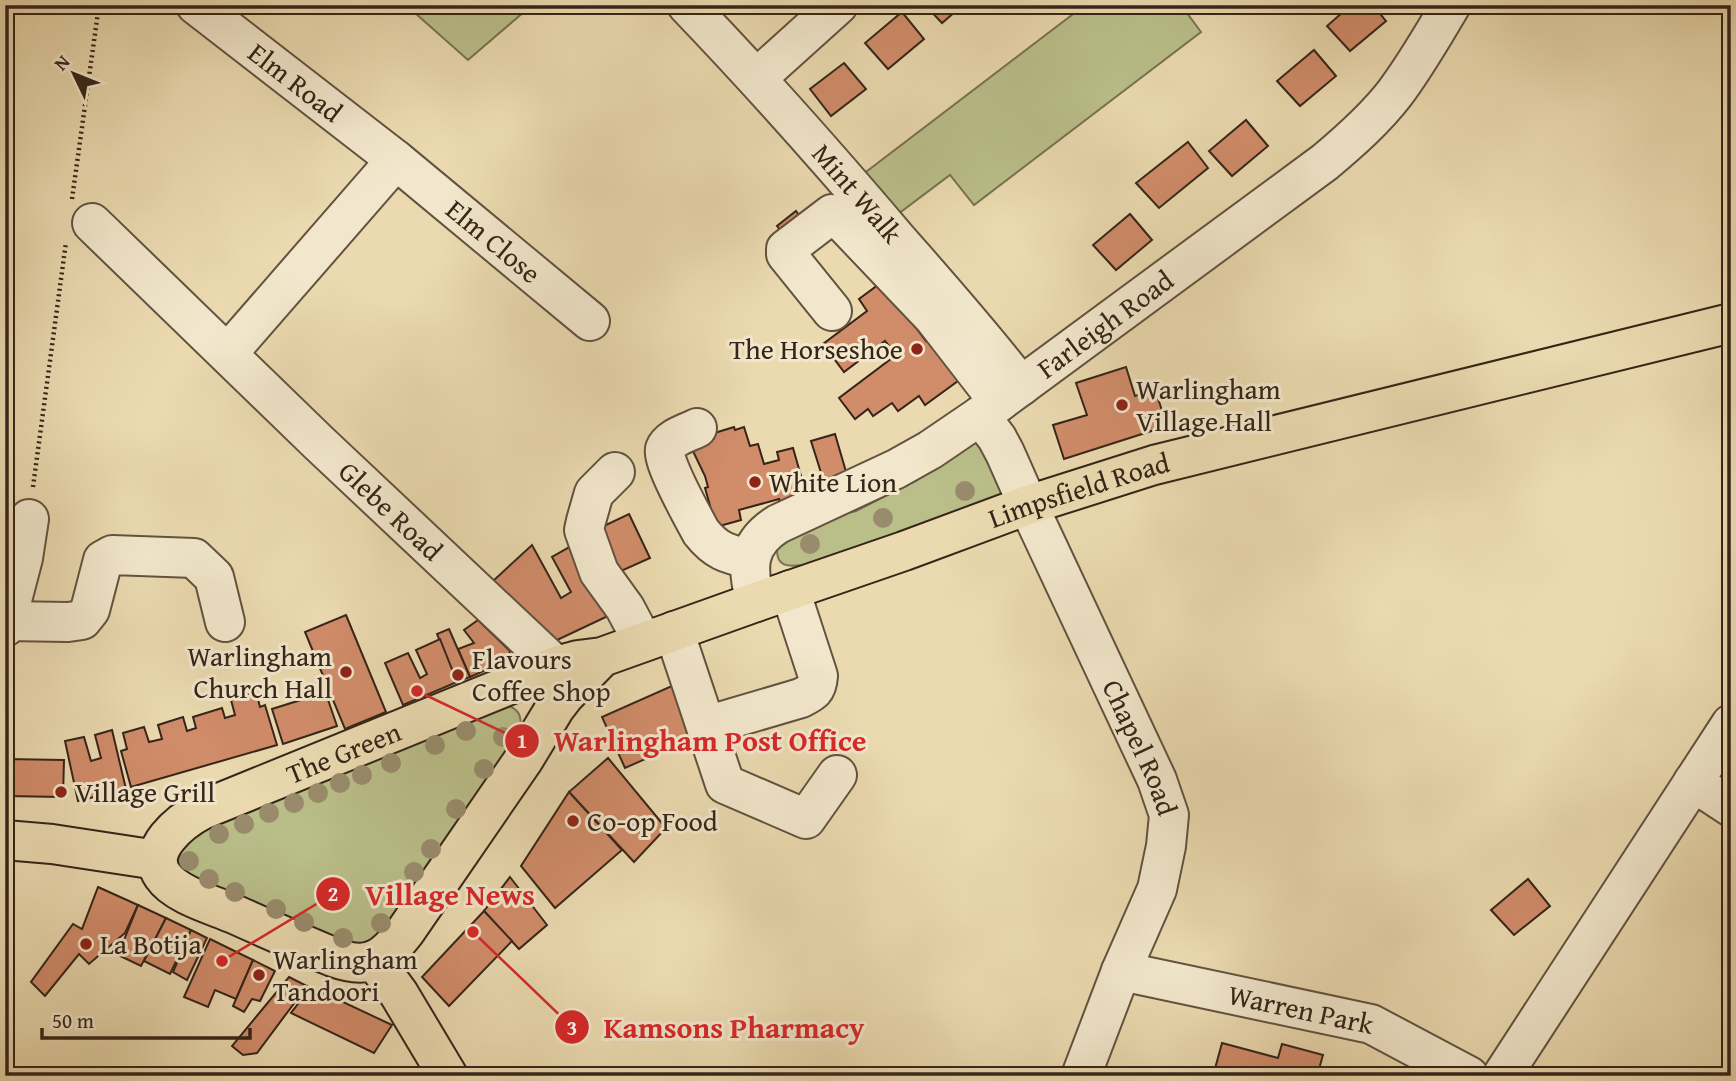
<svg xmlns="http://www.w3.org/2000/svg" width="1736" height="1081" viewBox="0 0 1736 1081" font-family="'Gentium Book Plus',serif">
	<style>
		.green { fill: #babf8a; stroke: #787252; stroke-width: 2 }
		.building { fill: #d18c6a; stroke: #352519; stroke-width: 2 }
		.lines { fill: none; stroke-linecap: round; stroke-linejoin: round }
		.minor-casing { stroke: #62523f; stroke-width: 42 }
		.major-casing { stroke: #352519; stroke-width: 42 }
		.path { stroke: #352519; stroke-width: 4.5; stroke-dasharray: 2 3.5; stroke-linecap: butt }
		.minor { stroke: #f2e7cc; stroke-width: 38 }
		.major { stroke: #ebdab0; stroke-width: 38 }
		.tree { fill: #998c6c }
		.poi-dot { fill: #8f2418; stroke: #f2e7cc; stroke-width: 2.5 }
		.labels { text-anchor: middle; stroke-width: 6; stroke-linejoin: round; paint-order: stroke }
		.street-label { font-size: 28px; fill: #352519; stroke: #f2e7cc }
		.poi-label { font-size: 28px; fill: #352519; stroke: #f2e7cc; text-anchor: start }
		.leader { fill: none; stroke: #d62828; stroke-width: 2.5 }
		.callout-dot { fill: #d62828; stroke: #f2e7cc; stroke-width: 2.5 }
		.mark-label { font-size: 21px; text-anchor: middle; font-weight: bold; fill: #fff }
		.callout-label { font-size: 30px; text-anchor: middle; font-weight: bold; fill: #d62828; stroke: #f2e7cc; stroke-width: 6; stroke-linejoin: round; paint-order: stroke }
	</style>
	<rect width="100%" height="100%" fill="#ebdab0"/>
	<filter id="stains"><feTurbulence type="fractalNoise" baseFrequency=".00286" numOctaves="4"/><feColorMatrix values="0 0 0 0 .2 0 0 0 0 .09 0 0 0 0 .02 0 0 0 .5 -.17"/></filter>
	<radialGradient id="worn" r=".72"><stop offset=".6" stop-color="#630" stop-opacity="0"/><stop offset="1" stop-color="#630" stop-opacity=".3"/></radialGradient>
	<g class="green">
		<polygon points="406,5 532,5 468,60"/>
		<polygon points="1085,5 1181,5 1201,32 974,205 950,175 894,217 862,175"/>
		<path d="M 976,436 L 1006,487 L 1002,495 L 995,499 L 803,565 C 788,567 776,567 777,548 L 800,524 L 856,511 L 917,480 L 939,466 Z"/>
		<path d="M 504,704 C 521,709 522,717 520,733 L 395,924 L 360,952 L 206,889 L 185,871 L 179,860 L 181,852 L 188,843 L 200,832 Z"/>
	</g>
	<g class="building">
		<polygon points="925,5 963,5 942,23"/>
		<polygon points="1351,5 1373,5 1386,21 1350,51 1327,26"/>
		<polygon points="902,12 924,39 888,69 865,43"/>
		<polygon points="1314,50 1336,76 1300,106 1277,81"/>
		<polygon points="844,63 866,89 831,116 810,89"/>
		<polygon points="1246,120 1268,146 1232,176 1209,151"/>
		<polygon points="1188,142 1208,168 1159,208 1136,183"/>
		<polygon points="796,211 806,225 787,239 777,226"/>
		<polygon points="1130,214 1152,240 1116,270 1093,245"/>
		<polygon points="882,282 926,341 932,336 958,381 925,405 919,396 898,411 892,403 873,416 868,409 855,419 839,398 896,355 885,341 844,372 823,344 867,311 859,299"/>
		<polygon points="1126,367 1135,396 1155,389 1167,426 1064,459 1053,425 1087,415 1076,383"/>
		<polygon points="734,427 735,430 744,427 750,446 758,444 764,464 779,460 777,452 793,448 807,497 780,504 779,499 739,510 741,520 716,527 705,488 708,487 705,476 691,447 708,435"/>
		<polygon points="835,434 847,475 824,482 811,441"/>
		<polygon points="629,514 650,558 610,576 589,533"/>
		<polygon points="575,544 608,616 555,641 493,581 532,545 561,598 571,592 552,557"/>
		<polygon points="346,615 386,712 345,729 305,632"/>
		<polygon points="478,620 510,651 507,661 470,677 458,649 474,643 464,630"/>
		<polygon points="449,629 470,677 457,682 437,634"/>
		<polygon points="440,639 457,682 403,705 385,663 408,653 420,678 427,674 416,650"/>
		<polygon points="323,685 337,726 283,744 272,709 307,698 305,691"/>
		<polygon points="674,685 697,736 625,768 602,717"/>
		<polygon points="256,692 260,707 265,705 277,745 131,787 121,751 127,749 123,733 144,727 149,742 162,739 158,725 183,717 187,731 196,728 193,717 222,708 225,718 235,715 231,700"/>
		<polygon points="112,730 126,789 78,801 65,741 84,737 91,761 101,758 95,735"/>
		<polygon points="608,758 666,828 634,862 569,792"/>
		<polygon points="5,759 64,760 63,797 5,796"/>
		<polygon points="569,792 622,850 555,908 521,866"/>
		<polygon points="510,877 547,925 519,949 484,911"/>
		<polygon points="1528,879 1550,906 1514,935 1491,910"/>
		<polygon points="98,887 138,905 125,933 89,964 79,954 45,996 31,982 73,924 82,929"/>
		<polygon points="138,905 166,918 141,966 118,955"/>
		<polygon points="484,911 512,941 449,1006 422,977"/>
		<polygon points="166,918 191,930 170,974 144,961"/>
		<polygon points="191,930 207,938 187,980 173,972"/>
		<polygon points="210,939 253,960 236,999 215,990 208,1007 184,997"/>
		<polygon points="253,960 275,971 260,1001 252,999 244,1012 233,1006"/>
		<polygon points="289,977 307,986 257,1053 243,1055 232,1046"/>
		<polygon points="311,987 392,1025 374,1053 291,1013"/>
		<polygon points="1222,1043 1278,1058 1282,1044 1323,1055 1317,1076 1213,1076"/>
	</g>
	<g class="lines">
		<defs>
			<g id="minor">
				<path id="s1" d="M 196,5 L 396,160 L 590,321"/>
				<path id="s2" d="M 687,5 C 760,81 829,159 897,239 C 939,287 982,335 1021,386"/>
				<polyline points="757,78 838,5"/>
				<path id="s3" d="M 92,223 L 319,443 L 556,666"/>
				<polyline points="832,311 786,254 786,249 832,214 836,215 934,318 999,402"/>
				<polyline points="228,353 396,160"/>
				<path id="s4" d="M 980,416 L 997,438 L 1005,453 L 1028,505 L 1157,780 L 1169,815 L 1166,846 L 1157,889 L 1121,971 L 1081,1076"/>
				<path d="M 697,428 C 687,433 669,438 665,449 C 661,460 694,519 701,532 C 716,551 727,554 750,559"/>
				<polyline points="615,472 594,493 586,521 584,530 599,572 625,608 643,642"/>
				<path id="s5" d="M 756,602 C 746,568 746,544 778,524 L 896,469 L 930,450 L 980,416 L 1325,162 C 1350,141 1375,119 1395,93 C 1416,65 1433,35 1451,5"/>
				<polyline points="7,621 68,622 82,620 90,610 103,560 112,555 194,558 214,577 225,622"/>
				<polyline points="5,627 23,558 29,519"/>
				<polyline points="674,631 725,784 806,819 837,775"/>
				<path d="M 706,726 L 801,698 C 813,692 817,690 818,676 L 790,590"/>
				<polyline points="1693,782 1731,807"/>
				<path id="s6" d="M 1121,971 L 1371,1024 L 1469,1076"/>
				<polyline points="1502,1076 1731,724"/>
			</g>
			<g id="major">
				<path id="s7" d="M 602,657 L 565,695 L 555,708 L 524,759 L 405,932 C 382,961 368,970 333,957 C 300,943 267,929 234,914 C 213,905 176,895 163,876 C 144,850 181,821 202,810 L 556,666 L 578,660 L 602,657 L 756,602 L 904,551 L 1028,505 L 1154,465 L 1731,323"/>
				<polyline points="5,840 52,844 157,860"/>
				<polyline points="374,960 399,994 448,1076"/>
			</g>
		</defs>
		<use href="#minor" class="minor-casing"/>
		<use href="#major" class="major-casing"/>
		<g class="path">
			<polyline points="72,199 99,5"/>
			<polyline points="33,487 66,242"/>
		</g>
		<use href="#minor" class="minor"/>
		<use href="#major" class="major"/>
	</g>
	<g class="tree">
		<circle cx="965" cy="491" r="10"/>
		<circle cx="883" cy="518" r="10"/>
		<circle cx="810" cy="544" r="10"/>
		<circle cx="466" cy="731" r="10"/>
		<circle cx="503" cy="737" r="10"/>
		<circle cx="435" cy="745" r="10"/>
		<circle cx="391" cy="763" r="10"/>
		<circle cx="484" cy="769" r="10"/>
		<circle cx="362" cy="775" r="10"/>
		<circle cx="340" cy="783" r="10"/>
		<circle cx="318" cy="793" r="10"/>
		<circle cx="294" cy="803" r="10"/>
		<circle cx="456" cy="809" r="10"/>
		<circle cx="269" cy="813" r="10"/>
		<circle cx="244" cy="824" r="10"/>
		<circle cx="219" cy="834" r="10"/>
		<circle cx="431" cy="849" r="10"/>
		<circle cx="189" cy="861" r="10"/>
		<circle cx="414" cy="872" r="10"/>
		<circle cx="209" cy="879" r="10"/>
		<circle cx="235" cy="892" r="10"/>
		<circle cx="402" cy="895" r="10"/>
		<circle cx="276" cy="909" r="10"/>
		<circle cx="304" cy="922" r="10"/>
		<circle cx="381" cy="923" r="10"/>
		<circle cx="343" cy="938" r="10"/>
	</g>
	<g class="poi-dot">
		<circle cx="917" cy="349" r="7"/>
		<circle cx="1122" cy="405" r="7"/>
		<circle cx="755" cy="482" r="7"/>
		<circle cx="346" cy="672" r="7"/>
		<circle cx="458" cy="675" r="7"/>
		<circle cx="61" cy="792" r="7"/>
		<circle cx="573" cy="821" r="7"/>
		<circle cx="86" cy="944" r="7"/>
		<circle cx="259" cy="975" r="7"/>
	</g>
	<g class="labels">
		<g class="street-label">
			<text dy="10" stroke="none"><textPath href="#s1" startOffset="126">Elm Road</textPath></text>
			<text dy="10" stroke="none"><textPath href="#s2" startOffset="254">Mint Walk</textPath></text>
			<text dy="10" stroke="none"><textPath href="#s1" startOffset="380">Elm Close</textPath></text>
			<text dy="10" stroke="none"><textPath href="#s5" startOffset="474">Farleigh Road</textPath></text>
			<text dy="10" stroke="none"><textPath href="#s7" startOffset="1634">Limpsfield Road</textPath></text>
			<text dy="10" stroke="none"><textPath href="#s3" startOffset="415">Glebe Road</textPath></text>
			<text dy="10" stroke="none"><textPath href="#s4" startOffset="369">Chapel Road</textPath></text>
			<text dy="10" stroke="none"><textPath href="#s7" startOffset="852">The Green</textPath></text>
			<text dy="10" stroke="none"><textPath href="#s6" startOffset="184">Warren Park</textPath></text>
		</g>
		<g class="poi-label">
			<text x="903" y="359" text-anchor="end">The Horseshoe</text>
			<text x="1136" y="399">Warlingham<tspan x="1136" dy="32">Village Hall</tspan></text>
			<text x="769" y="492">White Lion</text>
			<text x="332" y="666" text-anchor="end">Warlingham<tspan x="332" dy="32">Church Hall</tspan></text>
			<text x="472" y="669">Flavours<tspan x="472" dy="32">Coffee Shop</tspan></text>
			<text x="75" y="802">Village Grill</text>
			<text x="587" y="831">Co-op Food</text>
			<text x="100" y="954">La Botija</text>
			<text x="273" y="969">Warlingham<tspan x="273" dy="32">Tandoori</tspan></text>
		</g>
	</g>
	<path class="leader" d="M417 691L522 741M222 961L333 894M473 932L572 1027"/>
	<g class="callout-dot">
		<circle cx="417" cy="691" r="7"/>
		<circle cx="222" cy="961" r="7"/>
		<circle cx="473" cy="932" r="7"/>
		<circle cx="522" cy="741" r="18"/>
		<circle cx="333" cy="894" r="18"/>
		<circle cx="572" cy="1027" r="18"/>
	</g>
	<g class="mark-label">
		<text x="522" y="748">1</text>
		<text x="333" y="901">2</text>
		<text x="572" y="1035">3</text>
	</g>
	<g class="callout-label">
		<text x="710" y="751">Warlingham Post Office</text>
		<text x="450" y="905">Village News</text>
		<text x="734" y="1038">Kamsons Pharmacy</text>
	</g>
	<rect width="1736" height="1081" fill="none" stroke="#ebdab0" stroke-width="28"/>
	<rect x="7" y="7" width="1722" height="1067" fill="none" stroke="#352519" stroke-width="3.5"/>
	<rect x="14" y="14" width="1708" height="1053" fill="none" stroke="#352519" stroke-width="2"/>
	<g transform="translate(74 74) rotate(313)" stroke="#f2e7cc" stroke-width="5" paint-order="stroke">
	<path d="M0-5L12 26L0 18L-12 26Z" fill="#352519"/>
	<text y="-10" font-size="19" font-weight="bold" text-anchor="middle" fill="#352519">N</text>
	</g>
	<path d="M42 1028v10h208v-10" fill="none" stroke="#352519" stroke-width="3.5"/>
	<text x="52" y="1028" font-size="21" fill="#352519" stroke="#f2e7cc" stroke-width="5" paint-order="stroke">50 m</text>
	<rect width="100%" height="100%" filter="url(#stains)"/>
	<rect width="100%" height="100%" fill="url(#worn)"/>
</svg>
